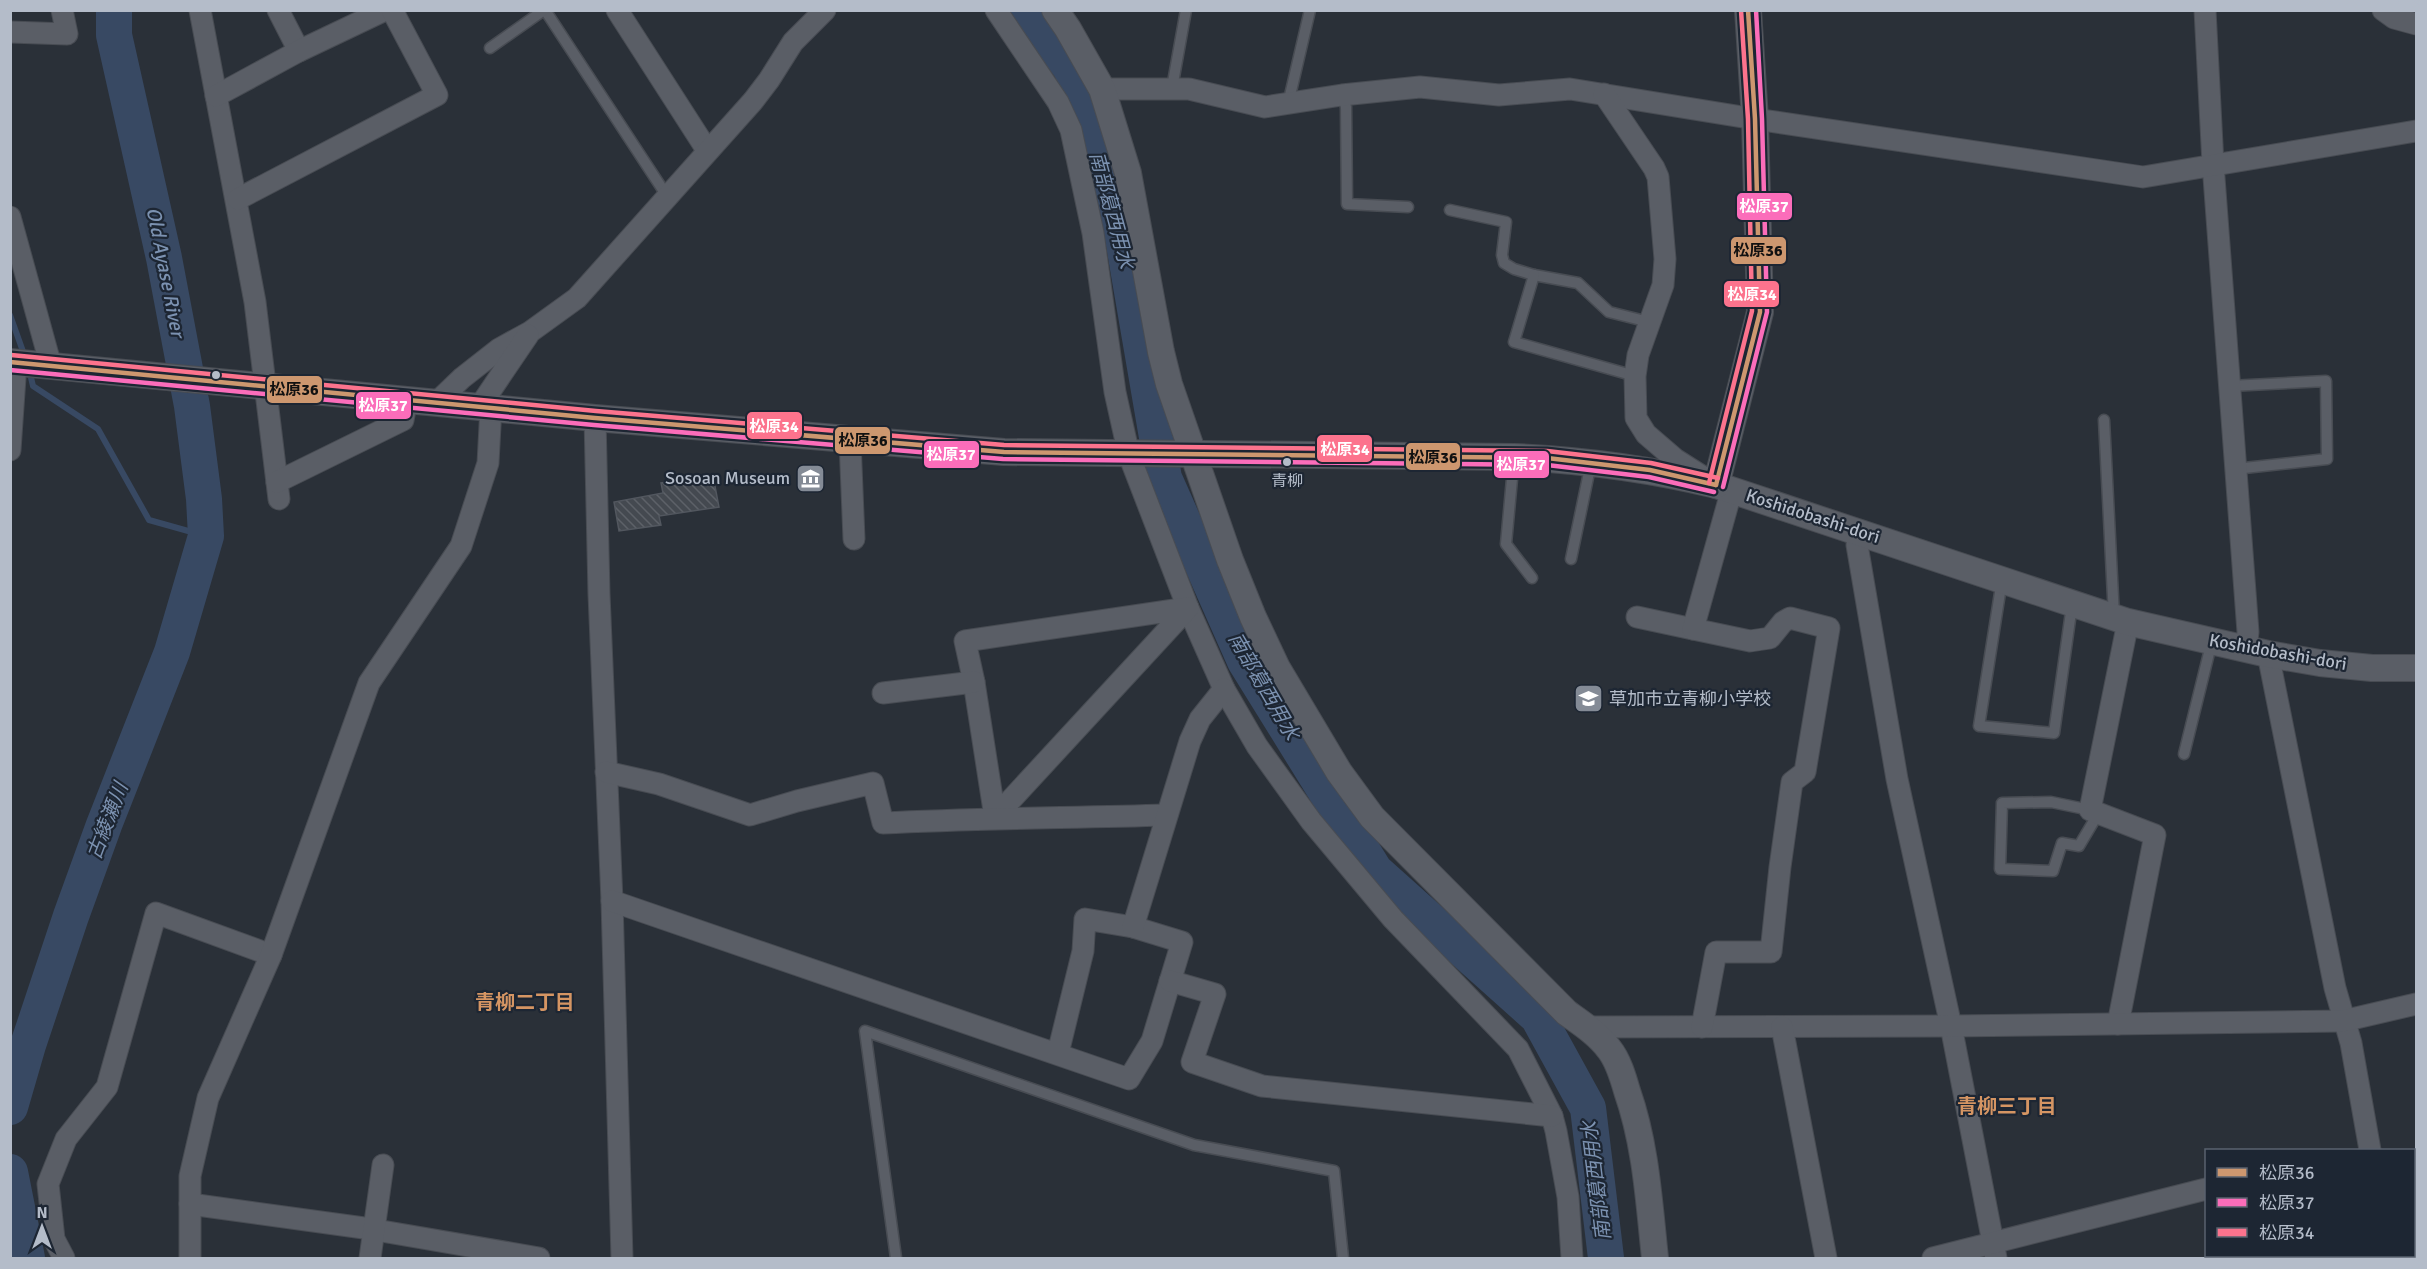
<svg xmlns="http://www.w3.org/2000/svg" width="2427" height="1269" viewBox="0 0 2427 1269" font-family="Signika,'Noto Sans JP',sans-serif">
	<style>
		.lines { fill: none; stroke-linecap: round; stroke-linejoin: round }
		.stream { stroke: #384963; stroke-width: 6 }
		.river { stroke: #384963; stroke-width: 36 }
		.building { fill: url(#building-back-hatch); stroke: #52575f; stroke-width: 1.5 }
		.service-casing { stroke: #484c53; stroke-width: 13 }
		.minor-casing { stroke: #484c53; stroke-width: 23 }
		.tertiary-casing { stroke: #484c53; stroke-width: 28 }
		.service { stroke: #5a5e66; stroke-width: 10 }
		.minor { stroke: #5a5e66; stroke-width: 21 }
		.tertiary { stroke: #5a5e66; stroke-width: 26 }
		.bus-1-casing { stroke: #1d2633; stroke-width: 9 }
		.bus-2-casing { stroke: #1d2633; stroke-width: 9 }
		.bus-3-casing { stroke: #1d2633; stroke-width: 9 }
		.bus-1 { stroke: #cd976f; stroke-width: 4.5 }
		.bus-2 { stroke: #fb6dba; stroke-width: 4.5 }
		.bus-3 { stroke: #fc738d; stroke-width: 4.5 }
		.bus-dot { fill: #b4bcc9; stroke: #1d2633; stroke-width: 2 }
		.labels { text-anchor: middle; stroke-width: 4.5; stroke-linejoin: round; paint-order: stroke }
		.bus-label { font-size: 16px; fill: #b4bcc9; stroke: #1d2633 }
		.poi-label { font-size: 18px; fill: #b4bcc9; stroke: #1d2633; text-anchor: end }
		.street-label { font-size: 18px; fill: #b4bcc9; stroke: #1d2633 }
		.water-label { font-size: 20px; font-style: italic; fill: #7c92b1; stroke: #1d2633 }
		.neighbourhood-label { font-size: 20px; font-weight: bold; fill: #d59563; stroke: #1d2633 }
		.line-badge { stroke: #1d2633; stroke-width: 2 }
		.badge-label { font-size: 16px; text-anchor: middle; font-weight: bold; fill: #fff }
		.pale-badge-label { font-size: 16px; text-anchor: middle; font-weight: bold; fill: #111 }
	</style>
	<defs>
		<pattern id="building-back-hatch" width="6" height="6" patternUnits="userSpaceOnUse" patternTransform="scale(1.5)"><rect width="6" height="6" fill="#444950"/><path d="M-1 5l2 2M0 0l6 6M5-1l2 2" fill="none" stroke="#5d6168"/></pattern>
	</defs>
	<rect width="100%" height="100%" fill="#2a3038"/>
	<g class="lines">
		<g class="stream">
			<polyline points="10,315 25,357"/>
			<polyline points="29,369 33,386 98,429 149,520 206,536"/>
		</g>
		<g class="river">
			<polyline points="1025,10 1071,68 1122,233 1164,478 1245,661 1375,871 1538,1017 1588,1108 1606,1258"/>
			<polyline points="10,1107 28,1045 71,916 104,825 172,652 206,536 204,499 192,406 164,258 114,35 114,10"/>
			<polyline points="10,1172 27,1258"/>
		</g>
	</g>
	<polygon class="building" points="713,476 719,507 659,516 661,525 619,531 614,502 663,493 661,483"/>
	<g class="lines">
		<defs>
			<g id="service">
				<polyline points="545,10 667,196"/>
				<polyline points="490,48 544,10"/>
				<polyline points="1172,88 1186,10"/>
				<polyline points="1342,95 1346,107 1347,204 1408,207"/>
				<polyline points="1288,104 1310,10"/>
				<polyline points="1450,210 1506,222 1502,255 1504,263 1514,269 1534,275 1578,283 1609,312 1649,322"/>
				<polyline points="1534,275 1514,342 1635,376"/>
				<polyline points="2230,386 2326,381 2327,459 2235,469"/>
				<polyline points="2104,420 2114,617"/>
				<polyline points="1514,457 1506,544 1532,578"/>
				<polyline points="1571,559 1591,463"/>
				<polyline points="2002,580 1979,726 2054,733 2072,605"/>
				<polyline points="2184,754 2212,641"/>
				<polyline points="2090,810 2051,802 2002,803 2000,869 2053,871 2062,843 2079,846 2098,814"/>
				<polyline points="896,1258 865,1031 1194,1145 1334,1171 1343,1258"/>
			</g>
			<g id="minor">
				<polyline points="200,10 255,302 279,499"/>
				<polyline points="278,10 299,51"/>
				<polyline points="617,10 707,150"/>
				<polyline points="996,10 1058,102 1071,130 1093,233 1115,392 1129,455 1188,608 1224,689 1257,746 1311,821 1393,919 1518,1049 1552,1116 1556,1131 1568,1197 1572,1258"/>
				<polyline points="2205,10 2213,164 2248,632 2246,649"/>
				<polyline points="2383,10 2394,18 2416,24"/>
				<polyline points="10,32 67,34 62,10"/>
				<polyline points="1102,89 1189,89 1265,107 1342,95 1420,87 1499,95 1570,89 1755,119 2143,177 2416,131"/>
				<polyline points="1604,94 1654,168 1658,177 1665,259 1663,285 1638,355 1635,376 1636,418 1646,434 1675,459 1708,480"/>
				<polyline points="216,96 299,51 385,10"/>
				<polyline points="238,199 437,95 392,10"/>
				<polyline points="10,217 51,366"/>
				<polyline points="437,402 462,378 499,349 530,332 577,298 753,101 769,80 793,42 825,10"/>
				<polyline points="480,406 528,335"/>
				<polyline points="595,418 599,594 612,901 622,1258"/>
				<polyline points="850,441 854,539"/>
				<polyline points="10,450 16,363"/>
				<polyline points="277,482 403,420 407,399"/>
				<polyline points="1861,531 1857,545 1897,779 1951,1026 1996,1258"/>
				<polygon points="1188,608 995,817 974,682 965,641"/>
				<polyline points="1637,617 1693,629"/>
				<polyline points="2268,654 2335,988 2351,1043 2370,1150"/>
				<polyline points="883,693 974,682"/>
				<path d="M 606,772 L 659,784 L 750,815 L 797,801 L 873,783 L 883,823 C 978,818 1072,818 1166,815"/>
				<polyline points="612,901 1129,1079 1152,1041 1182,942 1133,927 1085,919 1083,951 1058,1053"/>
				<polyline points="1133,927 1190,741 1200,719 1224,689"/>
				<polyline points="1170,981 1215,994 1192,1062 1262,1086 1552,1116"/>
				<polyline points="2118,1024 2155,835 2090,810 2128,622"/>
				<polyline points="1587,1027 1951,1026 2343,1021 2416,1004"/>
				<polyline points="1702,1027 1716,952 1771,952 1780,867 1792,782 1805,772 1829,628 1790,618 1783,622 1770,638 1750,641 1693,629 1732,489"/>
				<polyline points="1782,1027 1826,1258"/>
				<polyline points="190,1204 364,1228 539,1258"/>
				<polyline points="2390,1256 2390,1258"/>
				<polyline points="64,1258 54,1239 48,1184 66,1139 107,1087 156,913 271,955"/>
				<polyline points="190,1258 190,1176 208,1098 271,955 369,683 461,546 488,463 491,407"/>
				<polyline points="370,1258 383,1165"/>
				<polyline points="1933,1258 2206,1189"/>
			</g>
			<g id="tertiary">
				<path d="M 1055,10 L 1068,29 L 1102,89 L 1128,173 L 1161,352 L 1169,384 L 1230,560 L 1253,617 L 1277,668 L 1339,772 L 1372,817 L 1567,1013 C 1581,1023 1598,1034 1609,1049 C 1618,1060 1623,1077 1627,1091 C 1646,1145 1649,1202 1655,1258"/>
				<path d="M 10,362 L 595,418 L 1004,452 L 1514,457 C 1583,460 1650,469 1716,485 L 2128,622 L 2268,654 L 2320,663 L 2372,668 L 2416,668"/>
				<polyline points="1716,485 1760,312 1755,119 1748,10"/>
			</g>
		</defs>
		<use href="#service" class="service-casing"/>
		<use href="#minor" class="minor-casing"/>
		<use href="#tertiary" class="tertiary-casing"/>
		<use href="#service" class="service"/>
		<use href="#minor" class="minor"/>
		<use href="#tertiary" class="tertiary"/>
		<defs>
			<g id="bus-1">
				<polyline points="10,362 595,418 1004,452 1547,458 1650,470 1716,485"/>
				<polyline points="1716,485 1760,312 1755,119 1748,10"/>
			</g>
			<g id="bus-2">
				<polyline points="10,370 594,425 1003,459 1547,465 1649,477 1714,492"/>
				<polyline points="1723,487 1767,312 1762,119 1756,10"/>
			</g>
			<g id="bus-3">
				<polyline points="11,355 596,411 1004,445 1547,451 1651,463 1718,478"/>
				<polyline points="1709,483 1752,311 1748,119 1741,10"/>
			</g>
		</defs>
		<use href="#bus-1" class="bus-1-casing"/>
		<use href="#bus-2" class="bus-2-casing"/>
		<use href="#bus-3" class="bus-3-casing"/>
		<use href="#bus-1" class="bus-1"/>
		<use href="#bus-2" class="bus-2"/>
		<use href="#bus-3" class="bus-3"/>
	</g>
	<defs>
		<symbol id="museum-square" viewBox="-11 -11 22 22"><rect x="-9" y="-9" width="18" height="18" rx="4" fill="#848b96" stroke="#1d2633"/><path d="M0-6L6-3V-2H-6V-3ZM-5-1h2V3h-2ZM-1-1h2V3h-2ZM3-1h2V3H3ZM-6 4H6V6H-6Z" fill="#fff"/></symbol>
		<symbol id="school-square" viewBox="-11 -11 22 22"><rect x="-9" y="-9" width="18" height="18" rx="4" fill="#848b96" stroke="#1d2633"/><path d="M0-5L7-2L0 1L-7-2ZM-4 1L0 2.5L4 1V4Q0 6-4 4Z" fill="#fff"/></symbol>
	</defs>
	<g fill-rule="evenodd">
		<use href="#museum-square" x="794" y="462" width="33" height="33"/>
		<use href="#school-square" x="1572" y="682" width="33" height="33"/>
	</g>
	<g class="bus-dot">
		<circle cx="216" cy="375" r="5"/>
		<circle cx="1287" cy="462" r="5"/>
	</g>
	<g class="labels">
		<g class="bus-label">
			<text x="1287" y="486">青柳</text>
		</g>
		<g class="poi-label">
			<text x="790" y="484">Sosoan Museum</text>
			<text x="1609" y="705" text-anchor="start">草加市立青柳小学校</text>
		</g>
		<g class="street-label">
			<text transform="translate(1813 516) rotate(18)" y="6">Koshidobashi-dori</text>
			<text transform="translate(2278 652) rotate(10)" y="6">Koshidobashi-dori</text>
		</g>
		<g class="water-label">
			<text transform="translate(1112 210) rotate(75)" y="7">南部葛西用水</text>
			<text transform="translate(166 272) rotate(79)" y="7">Old Ayase River</text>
			<text transform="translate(1264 686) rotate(60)" y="7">南部葛西用水</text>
			<text transform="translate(107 821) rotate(-69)" y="7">古綾瀬川</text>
			<text transform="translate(1596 1181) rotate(-97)" y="7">南部葛西用水</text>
		</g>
		<g class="neighbourhood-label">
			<text x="525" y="1009">青柳二丁目</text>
			<text x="2007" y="1113">青柳三丁目</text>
		</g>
	</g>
	<g class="line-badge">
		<rect x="1736" y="192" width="57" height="29" rx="6" fill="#fb6dba"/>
		<rect x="1730" y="236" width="57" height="29" rx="6" fill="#cd976f"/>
		<rect x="1723" y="280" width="57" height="28" rx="6" fill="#fc738d"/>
		<rect x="266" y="375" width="57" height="29" rx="6" fill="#cd976f"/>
		<rect x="355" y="391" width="57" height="29" rx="6" fill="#fb6dba"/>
		<rect x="746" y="411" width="57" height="29" rx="6" fill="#fc738d"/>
		<rect x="834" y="426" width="57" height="29" rx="6" fill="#cd976f"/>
		<rect x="1316" y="434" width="57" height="29" rx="6" fill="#fc738d"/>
		<rect x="923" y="440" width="57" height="29" rx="6" fill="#fb6dba"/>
		<rect x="1405" y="442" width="56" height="29" rx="6" fill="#cd976f"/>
		<rect x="1493" y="450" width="57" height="29" rx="6" fill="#fb6dba"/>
	</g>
	<g class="badge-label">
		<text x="1764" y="212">松原37</text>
		<text x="1752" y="300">松原34</text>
		<text x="383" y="411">松原37</text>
		<text x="774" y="432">松原34</text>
		<text x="1345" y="455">松原34</text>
		<text x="951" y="460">松原37</text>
		<text x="1521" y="470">松原37</text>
	</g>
	<g class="pale-badge-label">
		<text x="1758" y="256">松原36</text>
		<text x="294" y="395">松原36</text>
		<text x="863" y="446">松原36</text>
		<text x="1433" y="463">松原36</text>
	</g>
	<rect width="2427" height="1269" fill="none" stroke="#b4bcc9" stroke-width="24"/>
	<rect x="2205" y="1149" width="210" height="108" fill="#1d2633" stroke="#59626f" stroke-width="1.5"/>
	<rect x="2217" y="1168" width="30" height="9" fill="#cd976f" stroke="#59626f" stroke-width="1.5"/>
	<text x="2259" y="1179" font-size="18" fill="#b4bcc9">松原36</text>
	<rect x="2217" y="1198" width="30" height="9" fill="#fb6dba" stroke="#59626f" stroke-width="1.5"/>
	<text x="2259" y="1209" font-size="18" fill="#b4bcc9">松原37</text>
	<rect x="2217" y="1228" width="30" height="9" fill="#fc738d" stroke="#59626f" stroke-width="1.5"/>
	<text x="2259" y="1239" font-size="18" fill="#b4bcc9">松原34</text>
	<g transform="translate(42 1227)" stroke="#1d2633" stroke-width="4.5" paint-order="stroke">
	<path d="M0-4.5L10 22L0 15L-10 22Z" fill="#b4bcc9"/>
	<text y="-9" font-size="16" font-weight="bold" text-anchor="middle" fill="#b4bcc9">N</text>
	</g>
</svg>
